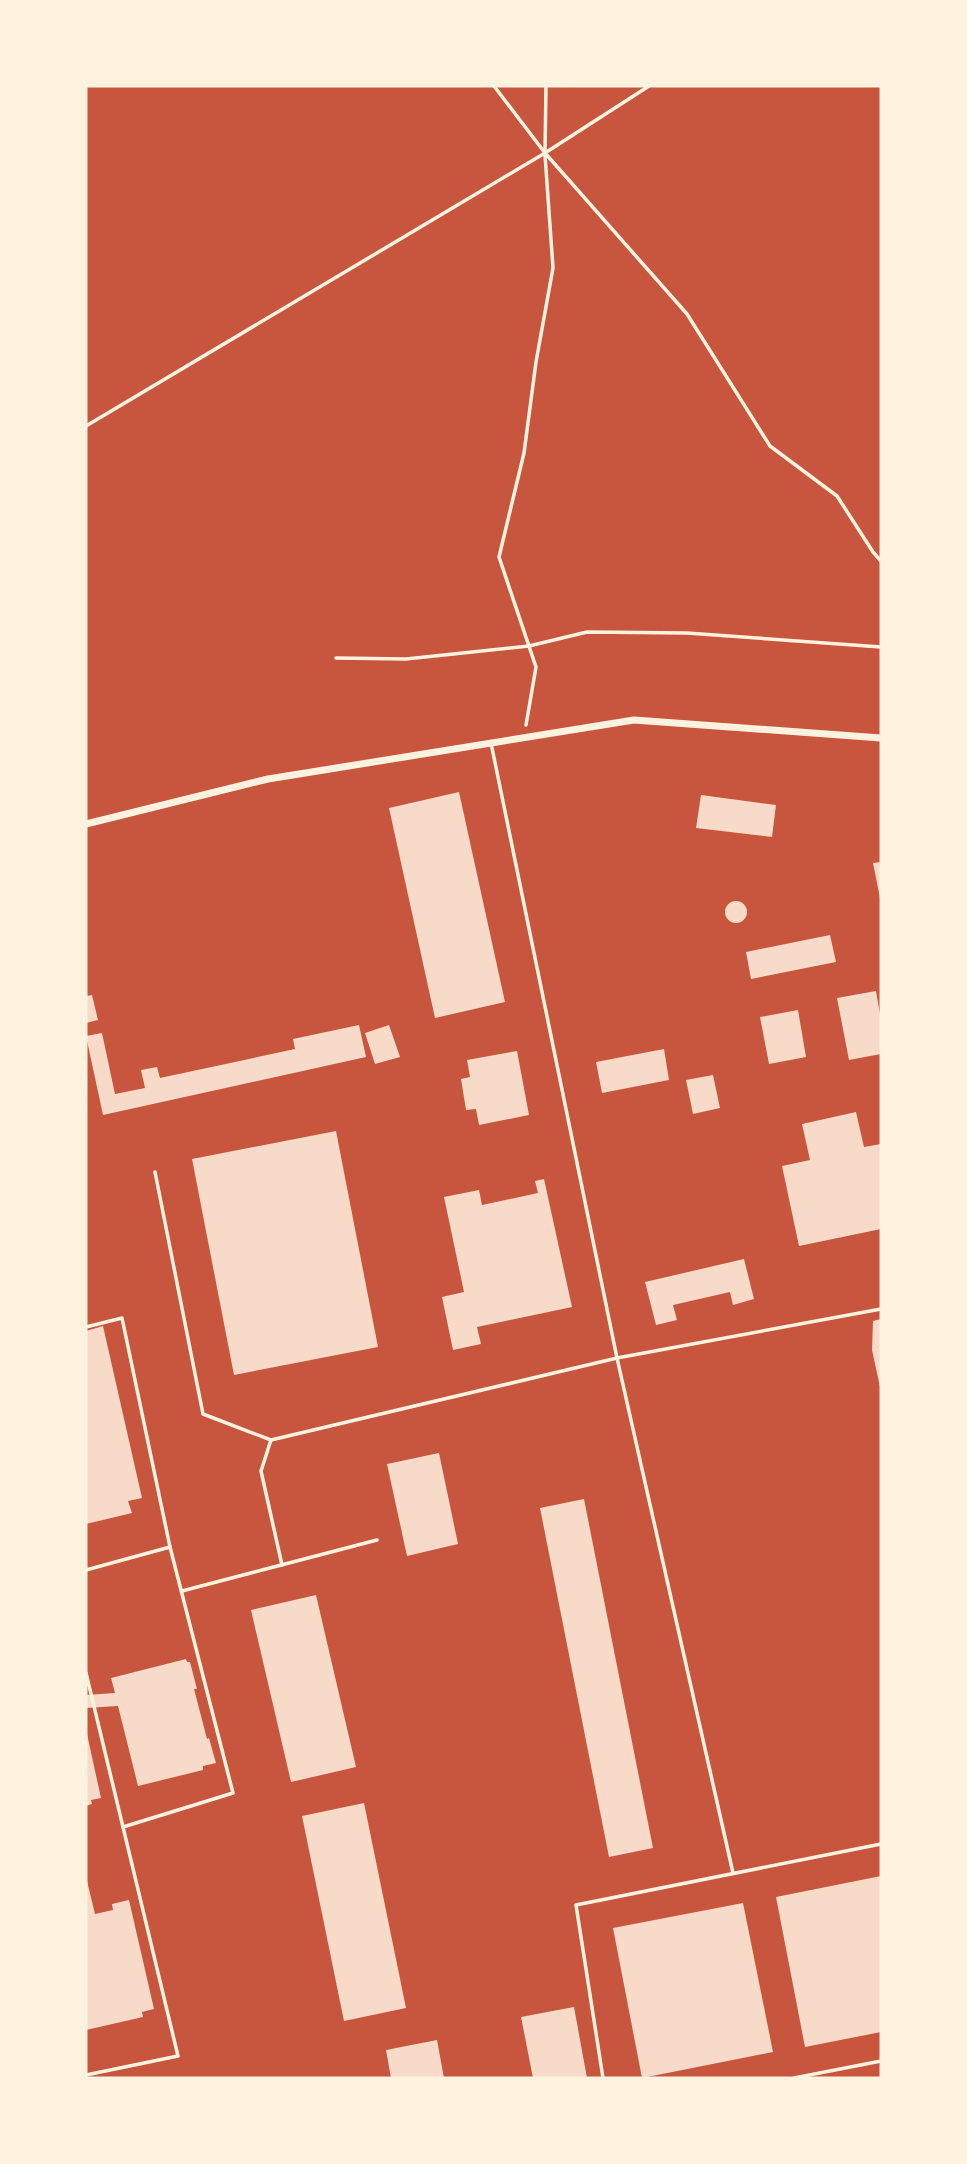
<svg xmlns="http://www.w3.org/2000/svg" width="967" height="2164" viewBox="0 0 967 2164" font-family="'PT Sans Narrow',sans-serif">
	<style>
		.building { fill: #f7dbc8 }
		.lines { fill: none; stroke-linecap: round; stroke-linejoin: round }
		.path { stroke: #fff3e0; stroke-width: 3.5 }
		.service { stroke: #fff3e0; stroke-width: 3.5 }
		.minor { stroke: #fff3e0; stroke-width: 7 }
	</style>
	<rect width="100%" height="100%" fill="#c8553d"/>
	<g class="building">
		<polygon points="459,792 505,1002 435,1018 389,808"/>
		<polygon points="701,795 776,805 772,837 696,828"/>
		<polygon points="881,862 881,898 880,898 873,863"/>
		<circle cx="736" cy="912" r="11"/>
		<polygon points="830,935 836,962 751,979 746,952"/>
		<polygon points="876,991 881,1020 881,1054 849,1060 837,998"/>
		<polygon points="92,995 98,1020 86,1023 86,996"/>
		<polygon points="798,1010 806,1057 769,1064 760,1017"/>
		<polygon points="359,1025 366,1057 103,1115 86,1036 102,1033 115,1094 145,1088 141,1070 157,1067 160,1078 295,1049 293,1039"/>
		<polygon points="389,1025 400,1057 375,1064 365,1033"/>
		<polygon points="664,1049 669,1080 602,1093 596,1062"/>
		<polygon points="517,1051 529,1115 479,1125 476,1109 466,1110 461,1079 470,1077 467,1060"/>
		<polygon points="713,1075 720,1108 693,1114 686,1080"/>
		<polygon points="856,1112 864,1147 881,1144 881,1229 799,1246 782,1166 810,1160 802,1124"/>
		<polygon points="336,1131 378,1347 234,1375 192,1159"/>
		<polygon points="544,1179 572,1307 477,1327 481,1344 453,1350 442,1297 464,1292 444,1197 479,1190 482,1205 538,1193 535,1181"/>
		<polygon points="744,1259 754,1299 733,1305 730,1292 673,1305 677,1320 656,1325 645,1282"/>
		<polygon points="881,1319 881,1386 880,1387 872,1350 873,1321"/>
		<polygon points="103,1326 142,1498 128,1501 132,1513 86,1524 86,1331"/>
		<polygon points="439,1453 458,1544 407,1556 387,1464"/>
		<polygon points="584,1499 653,1848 609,1857 540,1508"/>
		<polygon points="316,1595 356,1767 291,1782 251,1610"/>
		<polygon points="186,1659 187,1662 190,1662 197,1689 194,1689 207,1739 209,1738 216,1763 203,1766 203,1770 138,1786 118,1706 86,1708 86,1695 115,1693 111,1678"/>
		<polygon points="87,1734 101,1798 91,1800 92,1804 86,1806"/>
		<polygon points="364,1803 406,2008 344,2021 302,1816"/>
		<polygon points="881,1876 881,2032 805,2047 776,1897"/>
		<polygon points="86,1877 95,1914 113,1910 112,1904 129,1900 154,2009 142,2012 143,2017 86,2030"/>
		<polygon points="743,1903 773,2052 642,2078 613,1928"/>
		<polygon points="574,2007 587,2078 533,2078 521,2017"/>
		<polygon points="437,2040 444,2078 391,2078 386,2050"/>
	</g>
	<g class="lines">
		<g class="path">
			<polyline points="494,86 545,153 687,314 770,446 837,496 873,552 881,561"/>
			<polyline points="545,153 649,86"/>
			<polyline points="86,426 545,153 546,86"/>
			<polyline points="336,658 406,659 529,646 587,632 687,633 881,647"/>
			<polyline points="526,725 536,667 499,557 524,453 536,362 553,268 545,155"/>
		</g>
		<g class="service">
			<polyline points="491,743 617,1358 733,1873"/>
			<polyline points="155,1172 203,1414 271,1440 617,1358 881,1309"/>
			<polyline points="86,1327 122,1318 170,1547 233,1793 123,1827"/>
			<polyline points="271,1440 261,1471 282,1565"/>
			<polyline points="86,1570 170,1547"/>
			<polyline points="182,1591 377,1540"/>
			<polyline points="86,1673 178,2056 86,2075"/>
			<polyline points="603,2078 576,1905 881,1844"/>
			<polyline points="794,2078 881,2061"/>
		</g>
		<polyline class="minor" points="86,824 268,779 634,720 881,738"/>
	</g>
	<rect width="967" height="2164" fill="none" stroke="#fff3e0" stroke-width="175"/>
</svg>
